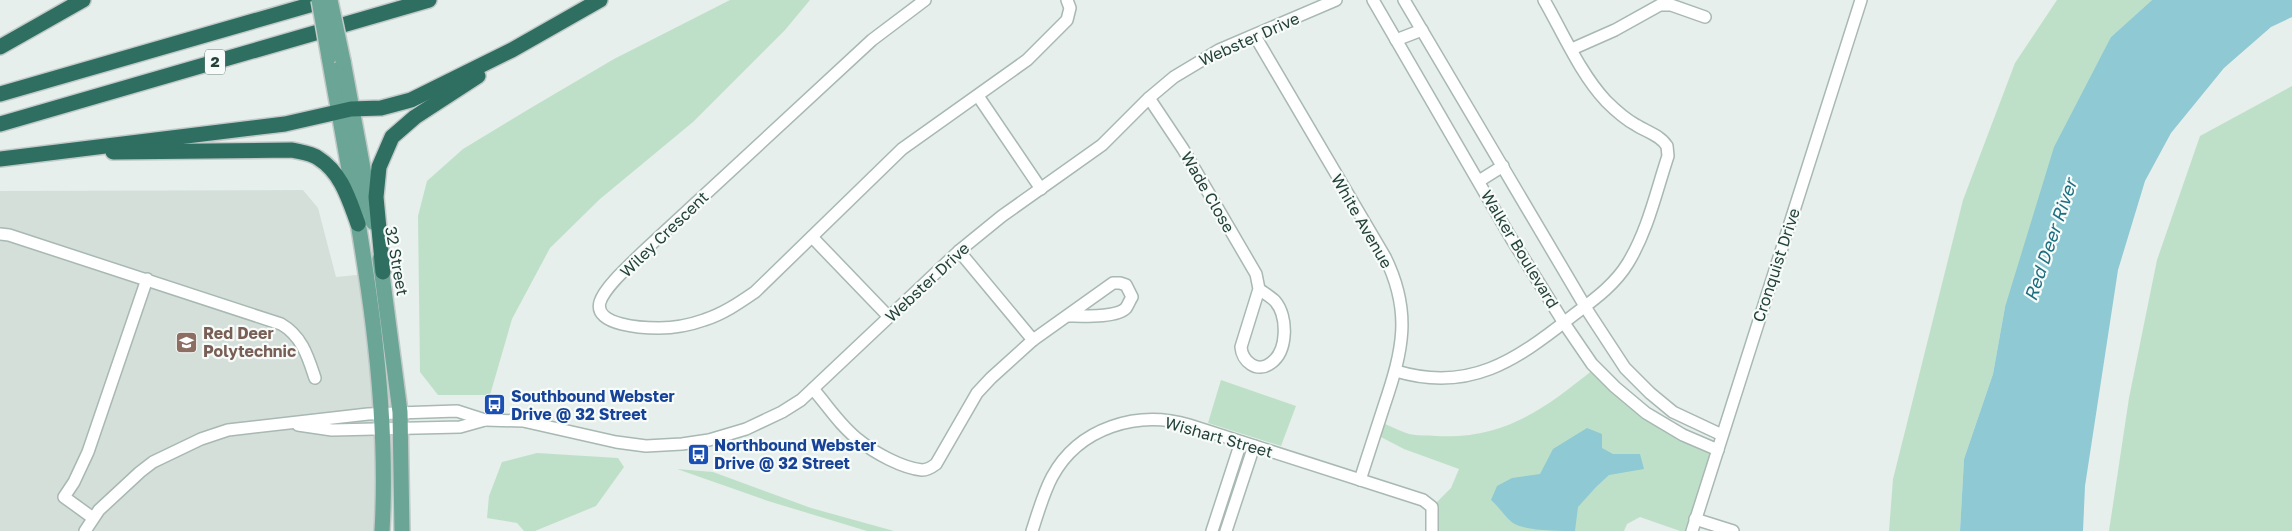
<svg xmlns="http://www.w3.org/2000/svg" width="2292" height="531" viewBox="0 0 2292 531" font-family="'Golos Text',sans-serif">
	<style>
		.built { fill: #d4dfda }
		.green { fill: #bfe0c8 }
		.water { fill: #8ec9d4 }
		.lines { fill: none; stroke-linecap: round; stroke-linejoin: round }
		.minor-casing { stroke: #a8b8b2; stroke-width: 14 }
		.major-casing { stroke: #c2cac8; stroke-width: 18 }
		.highway-casing { stroke: #c2cac8; stroke-width: 18 }
		.minor { stroke: #fff; stroke-width: 11 }
		.major { stroke: #6aa596; stroke-width: 15 }
		.highway { stroke: #2f6f62; stroke-width: 15 }
		.major-bridge-casing { stroke: #c2cac8; stroke-width: 18; stroke-linecap: butt }
		.major-bridge { stroke: #6aa596; stroke-width: 15 }
		.labels { text-anchor: middle; stroke-width: 4.5; stroke-linejoin: round; paint-order: stroke }
		.shield { fill: #f7fbf9; stroke: #637a73; stroke-width: 1 }
		.shield-label { font-size: 15px; font-weight: bold; fill: #24423a }
		.street-label { font-size: 16px; fill: #24423a; stroke: #f7fbf9 }
		.education-label { font-size: 16px; font-weight: bold; fill: #785e54; stroke: #f7fbf9; text-anchor: start }
		.transit-label { font-size: 16px; font-weight: bold; fill: #164399; stroke: #f7fbf9; text-anchor: start }
		.water-label { font-size: 18px; font-style: italic; fill: #1c6f80; stroke: #f7fbf9 }
	</style>
	<rect width="100%" height="100%" fill="#e6efeb"/>
	<polygon class="built" points="303,190 318,208 336,277 367,274 382,531 0,531 0,191"/>
	<g class="green">
		<polygon points="730,0 810,0 785,30 693,122 600,199 550,248 512,319 490,395 438,395 420,372 418,216 427,181 463,149 529,109 614,59"/>
		<polygon points="2057,0 2152,0 2111,37 2005,307 1993,374 1964,459 1960,531 1889,531 1893,479 1963,200 2015,63"/>
		<polygon points="2292,86 2292,531 2109,531 2129,398 2157,260 2200,136"/>
		<path d="M 1594,369 L 1603,380 L 1718,450 L 1692,531 L 1680,531 L 1640,517 L 1627,524 L 1624,531 L 1431,531 L 1432,507 L 1451,488 L 1459,469 L 1404,449 L 1377,435 L 1381,422 C 1390,426 1400,431 1409,434 C 1417,436 1428,435 1436,436 C 1504,440 1544,409 1594,369 Z"/>
		<polygon points="1221,380 1296,406 1281,446 1208,423"/>
		<polygon points="537,453 618,458 624,467 596,506 535,531 524,531 517,523 487,518 489,496 502,462"/>
		<polygon points="677,469 713,472 811,508 894,531 867,531 768,501"/>
	</g>
	<g class="water">
		<polygon points="2152,0 2292,0 2292,17 2271,27 2224,68 2171,133 2145,181 2118,270 2085,486 2083,531 1960,531 1964,459 1993,374 2005,307 2054,147 2111,37"/>
		<path d="M 1587,428 L 1602,434 L 1602,448 L 1613,454 L 1640,454 L 1644,469 L 1609,475 L 1596,487 L 1578,507 L 1575,531 C 1558,531 1526,531 1513,523 C 1507,519 1499,507 1491,500 L 1497,486 L 1512,478 L 1540,474 L 1553,449 Z"/>
	</g>
	<g class="lines">
		<defs>
			<g id="minor">
				<path d="M 925,0 L 872,40 L 645,250 C 633,262 605,286 600,302 C 593,326 645,328 659,328 C 674,328 690,325 704,320 C 723,314 739,303 755,292 L 902,149 L 1027,60 L 1067,20 L 1070,8 L 1067,0"/>
				<polyline points="1373,0 1511,238 1564,323 1592,364 1615,387 1646,413 1683,435 1718,450"/>
				<polyline points="1404,0 1589,313 1625,368 1650,393 1673,412 1722,435"/>
				<path d="M 1255,36 L 1385,257 C 1412,312 1403,350 1384,406 C 1376,431 1368,455 1360,480"/>
				<polyline points="1396,40 1422,30"/>
				<polyline points="1572,49 1615,30 1660,5 1671,5 1705,17"/>
				<polyline points="978,96 1041,189"/>
				<path d="M 1149,98 L 1183,149 L 1256,274 L 1259,289 L 1241,347 C 1242,361 1257,374 1271,363 C 1288,351 1288,316 1275,301 C 1271,297 1264,293 1259,289"/>
				<polyline points="1479,181 1503,166"/>
				<path d="M 0,234 L 9,235 L 281,324 C 302,336 308,357 315,378"/>
				<polyline points="812,237 889,317"/>
				<polyline points="959,251 1033,340"/>
				<path d="M 1396,371 C 1469,393 1515,361 1571,317 C 1592,301 1614,286 1628,263 C 1648,230 1656,192 1668,156 L 1667,146 C 1660,135 1647,132 1636,125 C 1625,119 1615,110 1606,101 C 1580,73 1563,33 1544,0"/>
				<path d="M 813,389 C 828,406 841,427 860,441 C 875,453 902,468 922,470 C 928,470 932,467 936,464 L 977,393 L 991,378 L 1033,340 L 1113,283 L 1120,283 L 1126,285 L 1132,297 C 1130,300 1128,305 1126,308 C 1117,318 1081,316 1068,316"/>
				<polyline points="298,425 332,430 460,427 485,420"/>
				<polyline points="93,518 64,497 74,482 88,452 147,279"/>
				<polyline points="1695,519 1733,531"/>
				<polyline points="85,531 99,510 140,472 153,462 201,439 228,430 368,414 457,411 485,420 523,421 616,442 646,446 682,444 709,440 746,429 782,412 801,400 959,251 1002,216 1102,145 1149,98 1174,77 1219,50 1336,0"/>
				<path d="M 1032,531 C 1038,513 1043,494 1052,477 C 1079,427 1138,410 1189,425 L 1423,500 L 1432,507 L 1432,531"/>
				<polyline points="1212,531 1241,442"/>
				<polyline points="1226,531 1254,446"/>
				<polyline points="1692,531 1861,0"/>
			</g>
			<g id="major">
				<path d="M 329,57 C 356,211 391,375 382,531"/>
				<polyline points="343,61 373,222"/>
				<polyline points="380,259 400,412 402,531"/>
			</g>
			<g id="highway">
				<polyline points="0,47 83,0"/>
				<polyline points="0,94 327,0"/>
				<polyline points="0,124 429,0"/>
				<path d="M 113,152 L 292,150 C 300,152 311,153 318,158 C 342,173 349,200 358,224"/>
				<polyline points="0,159 285,124 351,109 381,108 411,100 512,50 600,0"/>
				<polyline points="383,272 376,197 379,167 392,137 415,117 478,76"/>
			</g>
		</defs>
		<use href="#minor" class="minor-casing"/>
		<use href="#major" class="major-casing"/>
		<use href="#highway" class="highway-casing"/>
		<use href="#minor" class="minor"/>
		<use href="#major" class="major"/>
		<use href="#highway" class="highway"/>
		<defs>
			<g id="major-bridge">
				<polyline points="319,0 329,57"/>
				<polyline points="330,0 343,61"/>
			</g>
		</defs>
		<use href="#major-bridge" class="major-bridge-casing"/>
		<use href="#major-bridge" class="major-bridge"/>
	</g>
	<defs>
		<symbol id="university-square" viewBox="-11 -11 22 22"><rect x="-9" y="-9" width="18" height="18" rx="4" fill="#8d6e63" stroke="#f7fbf9"/><path d="M0-5L7-2L0 1L-7-2ZM-4 1L0 2.5L4 1V4Q0 6-4 4Z" fill="#fff"/></symbol>
		<symbol id="bus-square" viewBox="-11 -11 22 22"><rect x="-9" y="-9" width="18" height="18" rx="4" fill="#1a4fb4" stroke="#f7fbf9"/><path d="M-5-6H5V4H4V6H2V4H-2V6H-4V4H-5ZM-3.5-4V0h7V-4ZM-3.5 1.2v1.5H-2V1.2ZM2 1.2v1.5H3.5V1.2Z" fill="#fff"/></symbol>
	</defs>
	<g fill-rule="evenodd">
		<use href="#university-square" x="174" y="330" width="25" height="25"/>
		<use href="#bus-square" x="482" y="392" width="25" height="25"/>
		<use href="#bus-square" x="686" y="442" width="25" height="25"/>
	</g>
	<g class="labels">
		<rect class="shield" x="205" y="49.5" width="20" height="25" rx="4"/>
		<g class="shield-label">
			<text x="215" y="67">2</text>
		</g>
		<g class="street-label">
			<text transform="translate(1249 39) rotate(-24)" y="6">Webster Drive</text>
			<text transform="translate(1208 192) rotate(60)" y="6">Wade Close</text>
			<text transform="translate(1362 221) rotate(60)" y="6">White Avenue</text>
			<text transform="translate(664 234) rotate(-44)" y="6">Wiley Crescent</text>
			<text transform="translate(1520 249) rotate(59)" y="6">Walker Boulevard</text>
			<text transform="translate(397 261) rotate(80)" y="6">32 Street</text>
			<text transform="translate(1776 265) rotate(-72)" y="6">Cronquist Drive</text>
			<text transform="translate(927 282) rotate(-43)" y="6">Webster Drive</text>
			<text transform="translate(1219 437) rotate(16)" y="6">Wishart Street</text>
		</g>
		<g class="education-label">
			<text x="203" y="339">Red Deer<tspan x="203" dy="18">Polytechnic</tspan></text>
		</g>
		<g class="transit-label">
			<text x="511" y="402">Southbound Webster<tspan x="511" dy="18">Drive @ 32 Street</tspan></text>
			<text x="714" y="451">Northbound Webster<tspan x="714" dy="18">Drive @ 32 Street</tspan></text>
		</g>
		<g class="water-label">
			<text transform="translate(2051 240) rotate(-71)" y="6">Red Deer River</text>
		</g>
	</g>
</svg>
